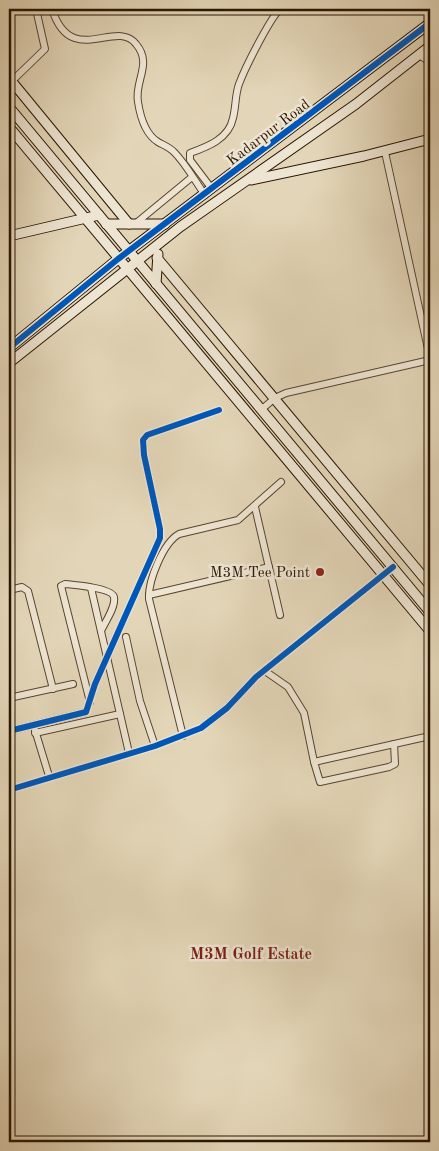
<svg xmlns="http://www.w3.org/2000/svg" width="439" height="1151" viewBox="0 0 439 1151" font-family="'Old Standard TT',serif">
	<style>
		.lines { fill: none; stroke-linecap: round; stroke-linejoin: round }
		.street-casing { stroke: #584530; stroke-width: 8 }
		.secondary-casing { stroke: #291502; stroke-width: 11 }
		.street { stroke: #ede4d1; stroke-width: 6 }
		.secondary { stroke: #ede4d1; stroke-width: 9 }
		.cycleway-casing { stroke: #ede4d1; stroke-width: 9 }
		.cycleway { stroke: #0057b8; stroke-width: 6 }
		.poi-dot { fill: #8f2418; stroke: #ede4d1; stroke-width: 2 }
		.labels { text-anchor: middle; stroke-width: 5; stroke-linejoin: round; paint-order: stroke }
		.street-label { font-size: 15px; fill: #291502; stroke: #ede4d1 }
		.poi-label { font-size: 15px; fill: #291502; stroke: #ede4d1; text-anchor: end }
		.neighbourhood-label { font-size: 16px; font-weight: bold; fill: #7a1f14; stroke: #ede4d1 }
	</style>
	<rect width="100%" height="100%" fill="#e3d6b8"/>
	<filter id="stains"><feTurbulence type="fractalNoise" baseFrequency=".004" numOctaves="4"/><feColorMatrix values="0 0 0 0 .2 0 0 0 0 .09 0 0 0 0 .02 0 0 0 .5 -.17"/></filter>
	<radialGradient id="worn" r=".72"><stop offset=".6" stop-color="#630" stop-opacity="0"/><stop offset="1" stop-color="#630" stop-opacity=".3"/></radialGradient>
	<g class="lines">
		<defs>
			<g id="street">
				<path d="M 52,9 C 71,69 116,18 136,44 C 153,64 134,81 138,102 C 140,115 145,134 158,142 C 163,145 169,147 174,152 C 186,164 195,181 205,195"/>
				<polyline points="419,55 430,62"/>
				<polyline points="12,81 45,49 36,9"/>
				<polyline points="385,152 430,358"/>
				<path d="M 212,189 L 190,160 L 190,153 C 207,147 229,139 233,118 C 236,107 235,95 239,84 C 245,68 269,20 280,9"/>
				<polyline points="135,224 192,177"/>
				<polyline points="262,409 275,398 286,393 430,360"/>
				<polyline points="255,507 280,615"/>
				<polyline points="91,588 129,753"/>
				<polyline points="9,590 22,587 28,591 53,689"/>
				<polyline points="149,595 269,567"/>
				<polyline points="126,637 140,701 155,746"/>
				<polyline points="265,671 288,687 304,713 314,762 430,736"/>
				<polyline points="9,698 73,684"/>
				<path d="M 90,702 L 61,586 L 65,584 C 74,585 112,588 114,597 C 116,607 105,622 101,631"/>
				<polyline points="35,730 49,776"/>
				<polyline points="9,731 86,712 95,684 160,538 160,529 144,455 143,440 147,435 219,410"/>
				<polyline points="35,733 120,714"/>
				<path d="M 183,736 L 149,599 C 148,581 163,543 179,534 L 238,520 L 281,482"/>
				<polyline points="314,762 320,782 389,767 395,764 394,744"/>
				<polyline points="9,790 155,746 201,728 227,708 256,677 393,567"/>
			</g>
			<g id="secondary">
				<polyline points="9,78 129,224"/>
				<polyline points="9,107 430,612"/>
				<polyline points="9,127 430,631"/>
				<polyline points="251,180 364,156 430,139"/>
				<polyline points="106,224 165,224"/>
				<polyline points="9,236 99,215"/>
				<polyline points="157,258 430,585"/>
				<polyline points="156,284 158,254"/>
				<polyline points="9,348 118,259 430,23"/>
				<polyline points="9,363 180,227 356,104 430,46"/>
			</g>
		</defs>
		<use href="#street" class="street-casing"/>
		<use href="#secondary" class="secondary-casing"/>
		<use href="#street" class="street"/>
		<use href="#secondary" class="secondary"/>
		<defs>
			<g id="cycleway">
				<polyline points="9,348 118,259 430,23"/>
				<polyline points="9,731 86,712 95,684 160,538 160,529 144,455 143,440 147,435 219,410"/>
				<polyline points="9,790 155,746 201,728 227,708 256,677 393,567"/>
			</g>
		</defs>
		<use href="#cycleway" class="cycleway-casing"/>
		<use href="#cycleway" class="cycleway"/>
	</g>
	<circle class="poi-dot" cx="320" cy="572" r="5"/>
	<g class="labels">
		<g class="street-label">
			<text transform="translate(268 132) rotate(-37)" y="5">Kadarpur Road</text>
		</g>
		<g class="poi-label">
			<text x="310" y="577">M3M Tee Point</text>
		</g>
		<g class="neighbourhood-label">
			<text x="251" y="959">M3M Golf Estate</text>
		</g>
	</g>
	<rect width="439" height="1151" fill="none" stroke="#e3d6b8" stroke-width="30"/>
	<rect x="10" y="10" width="419" height="1131" fill="none" stroke="#291502" stroke-width="2.5"/>
	<rect x="15" y="15" width="409" height="1121" fill="none" stroke="#291502"/>
	<rect width="100%" height="100%" filter="url(#stains)"/>
	<rect width="100%" height="100%" fill="url(#worn)"/>
</svg>
